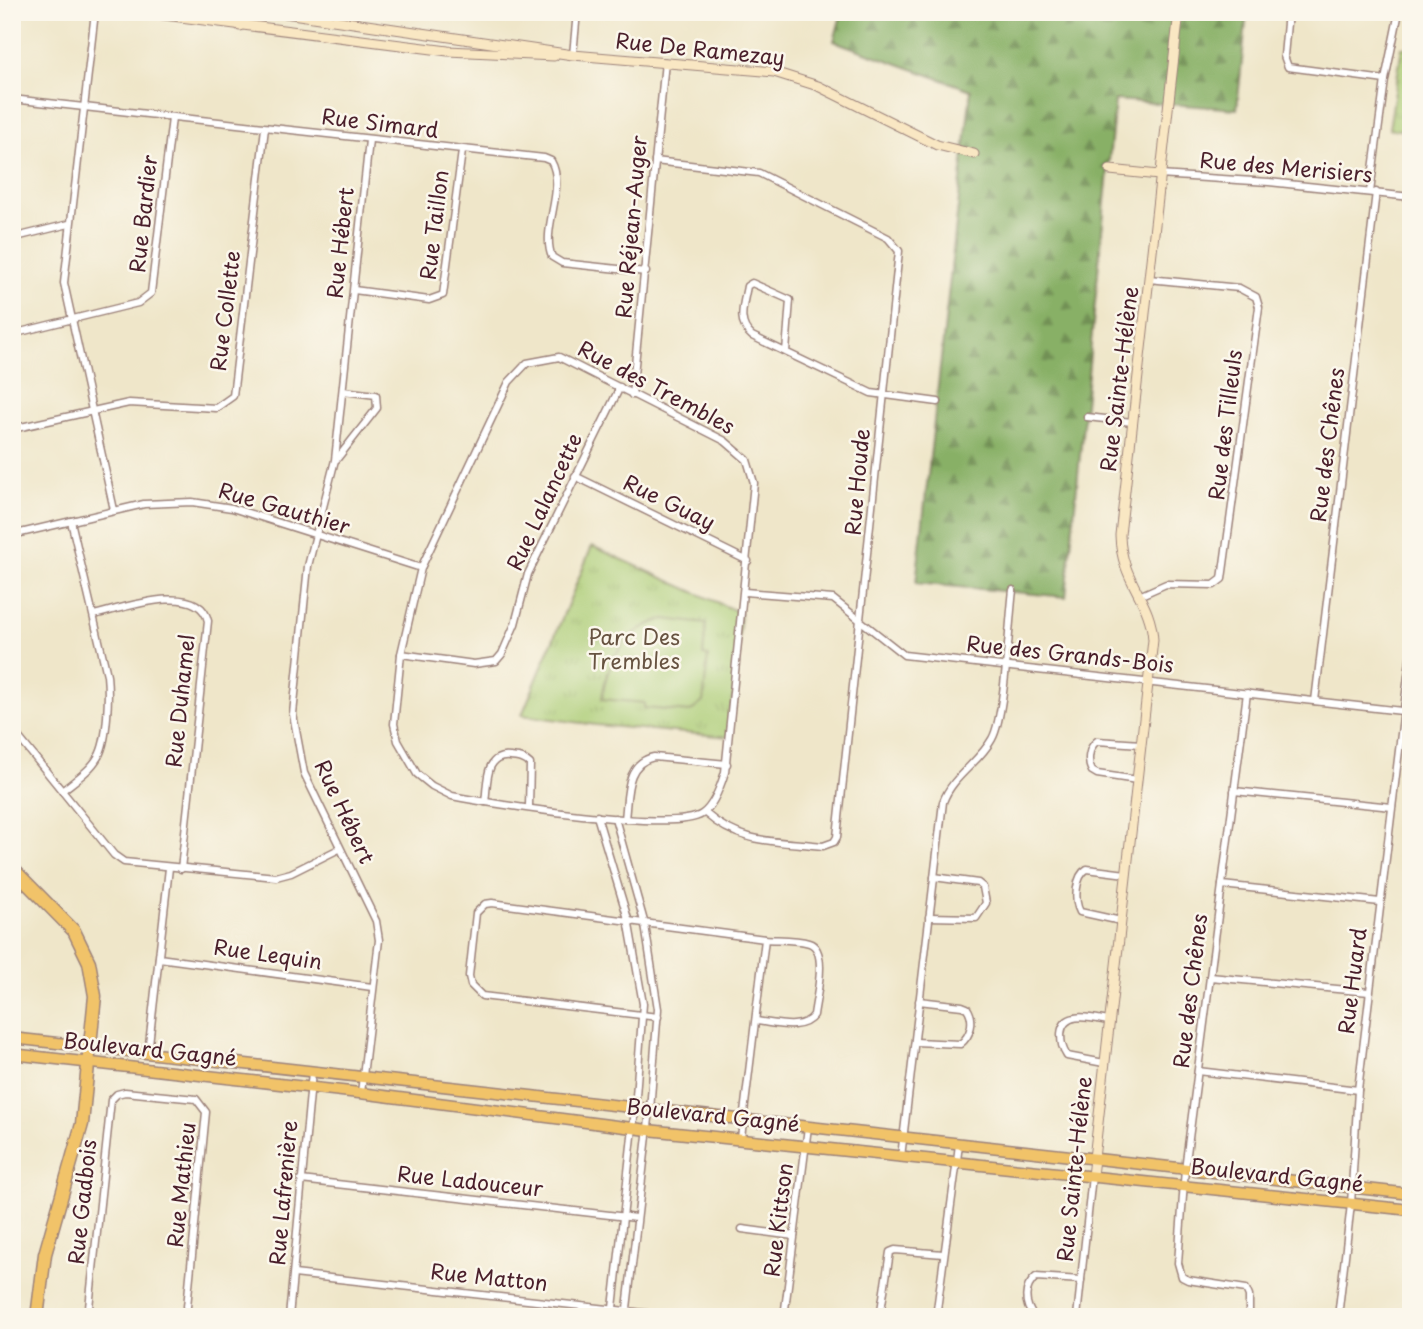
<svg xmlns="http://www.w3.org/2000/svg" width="1423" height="1329" viewBox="0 0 1423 1329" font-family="'Playpen Sans',sans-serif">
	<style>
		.forest { fill: url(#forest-firs); stroke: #696848; stroke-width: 2 }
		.park { fill: url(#park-tufts); stroke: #7a7650; stroke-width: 2 }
		.pitch { fill: #abcc74; stroke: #7a7650; stroke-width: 2 }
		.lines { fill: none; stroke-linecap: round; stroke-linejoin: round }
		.street-casing { stroke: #9c827a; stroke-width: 9 }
		.secondary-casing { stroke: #9c827a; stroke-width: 11 }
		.primary-casing { stroke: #9c827a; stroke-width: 13 }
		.highway-casing { stroke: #9c827a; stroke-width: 15 }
		.street { stroke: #fff; stroke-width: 6 }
		.secondary { stroke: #f9e7c3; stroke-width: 9 }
		.primary { stroke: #f1c369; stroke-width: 10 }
		.highway { stroke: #f1c369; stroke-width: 12 }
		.labels { text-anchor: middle; stroke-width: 5; stroke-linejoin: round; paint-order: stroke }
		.street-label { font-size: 21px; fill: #4a1f2b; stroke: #fbf7ec }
		.park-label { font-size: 21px; fill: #675341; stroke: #fbf7ec }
	</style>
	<defs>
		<pattern id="forest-firs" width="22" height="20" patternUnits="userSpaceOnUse" patternTransform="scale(1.75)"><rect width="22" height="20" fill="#88b066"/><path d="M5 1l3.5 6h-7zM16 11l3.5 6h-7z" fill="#718f54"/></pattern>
		<pattern id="park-tufts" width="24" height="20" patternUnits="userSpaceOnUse" patternTransform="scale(1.75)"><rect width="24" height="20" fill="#abcc74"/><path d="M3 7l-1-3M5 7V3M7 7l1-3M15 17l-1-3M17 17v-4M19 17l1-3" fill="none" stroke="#95af65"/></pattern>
	</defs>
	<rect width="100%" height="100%" fill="#fbf7ec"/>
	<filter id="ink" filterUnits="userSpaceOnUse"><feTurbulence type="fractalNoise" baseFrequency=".0143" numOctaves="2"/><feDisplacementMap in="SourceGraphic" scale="14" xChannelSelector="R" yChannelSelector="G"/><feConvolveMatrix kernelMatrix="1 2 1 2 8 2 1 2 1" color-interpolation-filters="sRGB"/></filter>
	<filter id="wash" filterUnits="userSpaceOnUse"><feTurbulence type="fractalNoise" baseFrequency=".00686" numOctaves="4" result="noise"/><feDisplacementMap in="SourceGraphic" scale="28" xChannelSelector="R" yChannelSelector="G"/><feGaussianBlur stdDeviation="1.57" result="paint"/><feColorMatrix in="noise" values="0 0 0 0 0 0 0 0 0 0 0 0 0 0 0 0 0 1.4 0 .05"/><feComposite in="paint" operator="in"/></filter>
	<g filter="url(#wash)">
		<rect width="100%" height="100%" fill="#efe6c9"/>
		<polygon class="forest" points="842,12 1247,12 1237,109 1115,100 1066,597 916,583 971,90 834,41"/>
		<g class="park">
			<polygon points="1402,47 1411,48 1411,131 1389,129"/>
			<polygon points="592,546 741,613 729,737 596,725 522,715"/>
		</g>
		<path class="pitch" d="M 665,619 L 706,624 L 703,655 L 708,656 L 703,702 L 690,712 L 644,708 L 644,703 L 602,699 C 607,660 625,629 665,619 Z"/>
	</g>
	<g filter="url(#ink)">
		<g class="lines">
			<defs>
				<g id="street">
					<polyline points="95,12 64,283 114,510"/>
					<polyline points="1288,12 1284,56 1288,67 1385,80"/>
					<polyline points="573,55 577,12"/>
					<path d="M 12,99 L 544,158 L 551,161 C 567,189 540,229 552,257 L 562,263 L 646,272"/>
					<path d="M 655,161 L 759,173 L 888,238 L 899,251 L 837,837 L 834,842 L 823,846 C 778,841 741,845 705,813"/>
					<polyline points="1159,175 1269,182 1411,197"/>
					<polyline points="1370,192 1385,80 1399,12"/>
					<polyline points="12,238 69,224"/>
					<polyline points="354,290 429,300 443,295 462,151"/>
					<polyline points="12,334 138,303 151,293 172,118"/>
					<path d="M 786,352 L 790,300 L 752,283 L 747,286 C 744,304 736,323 752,336 L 871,393 L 938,402"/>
					<path d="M 559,357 L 725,441 L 747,460 L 754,483 L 725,772 C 721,785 714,806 702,814 C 675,833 492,804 452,796 L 432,786 L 417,774 L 398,741 L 394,724 L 401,654 L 421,568 L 509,382 L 527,363 Z"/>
					<polyline points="632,395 665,62"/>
					<polyline points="1087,417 1132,422"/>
					<polyline points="12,429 129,403 216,408 233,396 265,128"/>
					<polyline points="337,459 377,408 376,395 343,391"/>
					<polyline points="575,476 748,561"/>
					<polyline points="12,535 144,504 192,502 232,508 421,568"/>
					<polyline points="745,592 833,599 904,655 1411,712"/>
					<polyline points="1139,596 1166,584 1214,585 1222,579 1259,307 1256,297 1239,288 1149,279"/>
					<path d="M 94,615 C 120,609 199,580 208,621 L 181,869"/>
					<polyline points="401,654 474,664 496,661 502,654 515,624 528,574 620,387"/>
					<polyline points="1247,693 1185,1169 1178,1263 1182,1277 1188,1280 1246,1289 1249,1296 1249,1317"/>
					<polyline points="1315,701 1376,192"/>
					<polyline points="12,724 16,734 114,855 124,862 276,877 291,873 339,849"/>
					<path d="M 1137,780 L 1097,774 L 1092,771 C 1087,762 1088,748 1097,741 L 1141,744"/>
					<path d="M 62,791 C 74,781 90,771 98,757 C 108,741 109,694 107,675 L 71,521"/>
					<polyline points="1234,791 1392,807"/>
					<path d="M 485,802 C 488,783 484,754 510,757 C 519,758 524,758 530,764 L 529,806"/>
					<polyline points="597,816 628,919 643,1004 635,1109 612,1317"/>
					<polyline points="615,818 645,925 658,1009 650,1110 626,1317"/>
					<path d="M 625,819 C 628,795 625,763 654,757 L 727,764"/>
					<polyline points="1222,885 1380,902"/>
					<polyline points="929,917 976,918 986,903 983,887 978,883 934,877"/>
					<path d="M 1121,921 L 1080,912 C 1074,901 1075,876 1087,869 L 1126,874"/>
					<polyline points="159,958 372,987"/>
					<polyline points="1210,977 1369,992"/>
					<polyline points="658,1017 482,996 471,985 469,976 476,913 485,904 492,903 765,939 741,1138"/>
					<path d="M 756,1021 C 775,1023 802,1032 814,1015 C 816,998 829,949 809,943 C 796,939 778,940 765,939"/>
					<path d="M 915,1042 L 960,1044 C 971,1036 975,1020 967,1008 L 962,1006 L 919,1001"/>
					<polyline points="148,1053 169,868"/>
					<path d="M 1104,1063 L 1067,1056 C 1062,1048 1061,1043 1061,1034 C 1063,1010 1091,1018 1108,1021"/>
					<polyline points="1198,1071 1358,1090"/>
					<polyline points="361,1093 379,940 376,921 304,773 293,714 308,566 335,460 369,140"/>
					<path d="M 901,1157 L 943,802 C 953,775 979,763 992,739 C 1005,717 1009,621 1013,590"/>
					<polyline points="301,1180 636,1218"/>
					<polyline points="742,1229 794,1236"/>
					<polyline points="294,1274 680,1317"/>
					<polyline points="88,1317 111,1100 117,1094 125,1092 196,1099 206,1112 186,1317"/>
					<polyline points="289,1317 312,1072"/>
					<polyline points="784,1317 808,1127"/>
					<polyline points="880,1317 890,1252 895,1250 943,1254"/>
					<polyline points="936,1317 959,1145"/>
					<path d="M 1034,1317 C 1024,1304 1023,1288 1036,1277 L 1081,1280"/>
					<polyline points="1077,1317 1092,1176"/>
					<polyline points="1338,1317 1351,1204 1358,1090 1411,651"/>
				</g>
				<g id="secondary">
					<polyline points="141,12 448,51 554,56"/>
					<polyline points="278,12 573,55 774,72 818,86 937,145 974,154"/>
					<polyline points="240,26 240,12"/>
					<polyline points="1110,170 1159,175"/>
					<path d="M 1092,1176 L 1153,640 C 1151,599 1121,582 1120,535 L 1179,12"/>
				</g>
				<g id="primary">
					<polyline points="12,1038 1411,1194"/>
					<polyline points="12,1054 368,1094 648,1130 1411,1210"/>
				</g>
				<polyline id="highway" points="12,868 74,931 89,962 95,996 82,1124 45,1254 37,1317"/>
			</defs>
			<use href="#street" class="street-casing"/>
			<use href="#secondary" class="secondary-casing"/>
			<use href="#primary" class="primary-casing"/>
			<use href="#highway" class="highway-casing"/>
			<use href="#street" class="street"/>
			<use href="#secondary" class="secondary"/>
			<use href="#primary" class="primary"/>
			<use href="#highway" class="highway"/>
		</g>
	</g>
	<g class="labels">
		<g class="street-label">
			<text transform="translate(700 50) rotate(6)" y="7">Rue De Ramezay</text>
			<text transform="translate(380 124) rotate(7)" y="7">Rue Simard</text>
			<text transform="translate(1286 168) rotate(5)" y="7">Rue des Merisiers</text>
			<text transform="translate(144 214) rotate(-84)" y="7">Rue Bardier</text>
			<text transform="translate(435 225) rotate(-83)" y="7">Rue Taillon</text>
			<text transform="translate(632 227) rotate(-85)" y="7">Rue Réjean-Auger</text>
			<text transform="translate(341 243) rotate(-84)" y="7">Rue Hébert</text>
			<text transform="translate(226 311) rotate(-83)" y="7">Rue Collette</text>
			<text transform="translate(1120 379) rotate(-83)" y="7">Rue Sainte-Hélène</text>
			<text transform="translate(656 388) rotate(28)" y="7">Rue des Trembles</text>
			<text transform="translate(1226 425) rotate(-83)" y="7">Rue des Tilleuls</text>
			<text transform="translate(1328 445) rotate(-83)" y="7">Rue des Chênes</text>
			<text transform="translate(858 482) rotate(-85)" y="7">Rue Houde</text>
			<text transform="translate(545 502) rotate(-65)" y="7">Rue Lalancette</text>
			<text transform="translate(669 503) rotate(26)" y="7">Rue Guay</text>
			<text transform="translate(284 509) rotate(16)" y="7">Rue Gauthier</text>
			<text transform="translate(1070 655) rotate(6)" y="7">Rue des Grands-Bois</text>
			<text transform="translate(181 701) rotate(-84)" y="7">Rue Duhamel</text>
			<text transform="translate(344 812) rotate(65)" y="7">Rue Hébert</text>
			<text transform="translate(268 955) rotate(8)" y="7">Rue Lequin</text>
			<text transform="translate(1353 981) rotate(-83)" y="7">Rue Huard</text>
			<text transform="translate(1191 991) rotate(-83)" y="7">Rue des Chênes</text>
			<text transform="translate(150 1050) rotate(6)" y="7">Boulevard Gagné</text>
			<text transform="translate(713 1116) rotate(6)" y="7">Boulevard Gagné</text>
			<text transform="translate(1075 1169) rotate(-84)" y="7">Rue Sainte-Hélène</text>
			<text transform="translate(1277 1176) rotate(6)" y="7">Boulevard Gagné</text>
			<text transform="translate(470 1182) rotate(6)" y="7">Rue Ladouceur</text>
			<text transform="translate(182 1185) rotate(-84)" y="7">Rue Mathieu</text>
			<text transform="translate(284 1193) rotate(-85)" y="7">Rue Lafrenière</text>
			<text transform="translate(83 1202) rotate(-84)" y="7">Rue Gadbois</text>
			<text transform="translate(779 1220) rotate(-83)" y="7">Rue Kittson</text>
			<text transform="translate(489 1278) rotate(6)" y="7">Rue Matton</text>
		</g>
		<g class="park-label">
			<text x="634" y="645">Parc Des<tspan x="634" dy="24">Trembles</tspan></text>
		</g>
	</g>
	<rect width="1423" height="1329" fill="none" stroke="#fbf7ec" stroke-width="42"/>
</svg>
